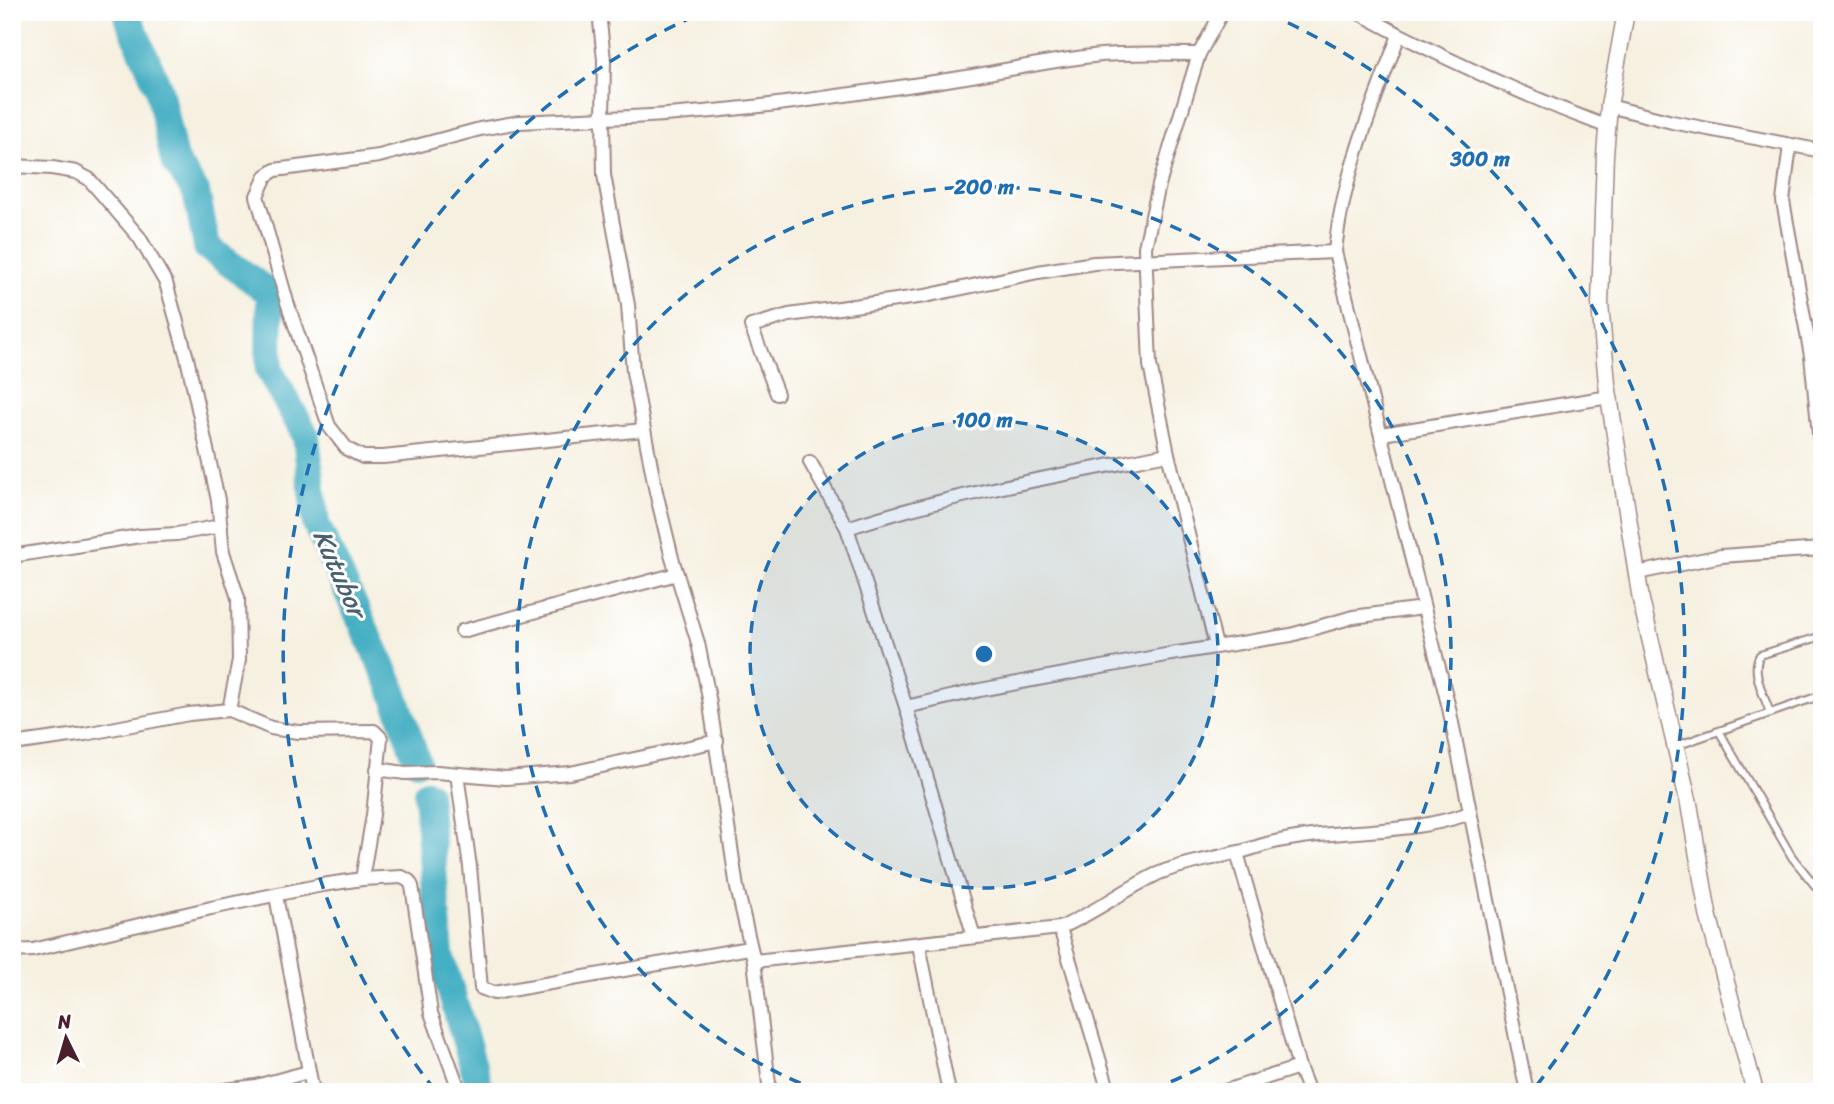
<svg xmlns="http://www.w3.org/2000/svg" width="1834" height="1104" viewBox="0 0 1834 1104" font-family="Sriracha,sans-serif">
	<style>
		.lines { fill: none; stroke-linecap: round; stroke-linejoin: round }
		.river { stroke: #45afc3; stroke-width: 28 }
		.service-casing { stroke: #a08886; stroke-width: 10 }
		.minor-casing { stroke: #a08886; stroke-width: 16 }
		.tertiary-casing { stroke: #a08886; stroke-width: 19 }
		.service { stroke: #fff; stroke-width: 6 }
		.minor { stroke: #fff; stroke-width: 12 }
		.tertiary { stroke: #fff; stroke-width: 16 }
		.ring { fill: none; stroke: #1f6fb2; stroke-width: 3.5; stroke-dasharray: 12 9 }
		.labels { text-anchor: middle; stroke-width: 6; stroke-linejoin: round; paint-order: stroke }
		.water-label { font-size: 26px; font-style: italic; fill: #48606f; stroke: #fff }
		.centre { fill: #1f6fb2; stroke: #fff; stroke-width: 3.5 }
		.ring-label { font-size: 21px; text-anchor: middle; font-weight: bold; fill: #1f6fb2; stroke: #fff; stroke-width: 6; stroke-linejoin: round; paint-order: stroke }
	</style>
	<rect width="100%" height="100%" fill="#fff"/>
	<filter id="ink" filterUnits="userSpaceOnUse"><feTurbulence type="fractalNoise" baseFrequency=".0143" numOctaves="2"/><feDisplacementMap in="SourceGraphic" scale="14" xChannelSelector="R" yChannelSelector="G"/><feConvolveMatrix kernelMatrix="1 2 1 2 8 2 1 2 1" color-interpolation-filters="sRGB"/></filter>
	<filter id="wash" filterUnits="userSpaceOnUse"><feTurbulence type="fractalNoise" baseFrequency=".00686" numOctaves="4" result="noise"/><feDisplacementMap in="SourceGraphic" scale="28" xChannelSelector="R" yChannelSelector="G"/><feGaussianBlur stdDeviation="1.57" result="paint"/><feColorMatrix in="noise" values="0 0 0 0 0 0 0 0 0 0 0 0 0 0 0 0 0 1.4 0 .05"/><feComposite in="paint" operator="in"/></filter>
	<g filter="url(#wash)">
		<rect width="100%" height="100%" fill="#f6f0e0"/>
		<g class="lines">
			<g class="river">
				<polyline points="128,12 128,17 159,89 174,160 196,192 207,247 270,293 269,370 306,436 316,524 391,685 417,761"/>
				<polyline points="427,793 440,955 481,1092"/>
			</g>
		</g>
	</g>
	<g filter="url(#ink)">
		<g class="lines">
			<defs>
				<g id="service">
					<path d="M 1770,713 C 1765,697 1750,671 1760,655 L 1822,636"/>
					<polyline points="1719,731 1792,857 1822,894"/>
					<polyline points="1676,746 1822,695"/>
				</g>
				<g id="minor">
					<path d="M 599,12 L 604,60 L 603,118 C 718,115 833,97 947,80 C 996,73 1044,61 1093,56 C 1128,52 1164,54 1199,54"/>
					<path d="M 1357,12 C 1438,56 1522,95 1608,127"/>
					<path d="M 1399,35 C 1373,105 1342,177 1335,252 L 1449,708 L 1527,1092"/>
					<polyline points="1609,106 1672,122 1822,151"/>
					<polyline points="1790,145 1783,201 1811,356 1822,464"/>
					<polyline points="12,166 52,168 76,172 89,179 139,237 166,283 187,358 218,500 223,552 238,598 239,660 229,710"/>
					<polyline points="777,394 751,326 789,315 925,296 1038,272 1094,263 1335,252"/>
					<polyline points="643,430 383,457 363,457 347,449 329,426 287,302 257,196 266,176 275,170 379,156 480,129 520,122 603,118 604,175 628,305 633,372 656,492 672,558 698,643 709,698 737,888 754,961 770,1092"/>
					<polyline points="1382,434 1609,397"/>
					<polyline points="1168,454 1150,365 1145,247 1159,185 1199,54 1222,12"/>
					<polyline points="810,462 847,528 906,707 974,937"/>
					<path d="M 847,528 C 951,494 1061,475 1168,454 L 1216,646"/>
					<polyline points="12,556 140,536 177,534 221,526"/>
					<polyline points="1637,573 1721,556 1822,549"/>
					<polyline points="462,631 677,574"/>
					<polyline points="906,707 980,690 1171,654 1291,635 1353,617 1423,608"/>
					<polyline points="12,744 85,734 189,714 229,710 271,728 298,732 374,731 381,738 373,815 362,879"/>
					<polyline points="377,769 405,773 437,772 506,778 570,773 717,741"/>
					<polyline points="457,774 470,867 481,988 494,993 749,948"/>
					<polyline points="1237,853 1299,1067 1309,1092"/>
					<polyline points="276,896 313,1092"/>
					<polyline points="1060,928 1109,1092"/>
					<polyline points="919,945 949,1092"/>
					<polyline points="12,951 33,950 211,908 322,885 362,879 402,877 409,881 412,886 431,1013 460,1092"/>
					<path d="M 754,961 L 1060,928 C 1094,913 1124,890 1157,874 C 1182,863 1209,860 1234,853 C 1247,851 1258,846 1270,843 C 1338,827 1403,837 1470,813"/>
					<polyline points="209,1092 256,1086 308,1072"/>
					<polyline points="1222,1092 1299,1067"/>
				</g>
				<polyline id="tertiary" points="1626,12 1609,106 1605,155 1600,304 1607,384 1641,600 1689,804 1708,914 1755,1092"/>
			</defs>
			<use href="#service" class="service-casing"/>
			<use href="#minor" class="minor-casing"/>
			<use href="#tertiary" class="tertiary-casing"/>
			<use href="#service" class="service"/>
			<use href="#minor" class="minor"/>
			<use href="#tertiary" class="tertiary"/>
		</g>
	</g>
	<circle cx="984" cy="654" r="234" fill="#1f6fb2" fill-opacity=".12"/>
	<g class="ring">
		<circle cx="984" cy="654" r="234"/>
		<path d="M820 1091A467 467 0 1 1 1148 1091"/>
		<path d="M435 1090A701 701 0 0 1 699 14M1269 14A701 701 0 0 1 1533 1090"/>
	</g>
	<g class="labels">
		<g class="water-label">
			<text transform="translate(340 573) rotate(66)" y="9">Kutubor</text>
		</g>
	</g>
	<circle cx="984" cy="654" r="10" class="centre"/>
	<g class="ring-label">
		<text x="1480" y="166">300 m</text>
		<text x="984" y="194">200 m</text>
		<text x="984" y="427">100 m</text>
	</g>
	<rect width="1834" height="1104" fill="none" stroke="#fff" stroke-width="42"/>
	<g transform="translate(66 1038) rotate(355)" stroke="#ffffff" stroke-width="5" paint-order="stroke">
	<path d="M0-5L12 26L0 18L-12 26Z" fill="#4a1f2b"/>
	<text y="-10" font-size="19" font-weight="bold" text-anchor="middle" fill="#4a1f2b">N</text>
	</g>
</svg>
